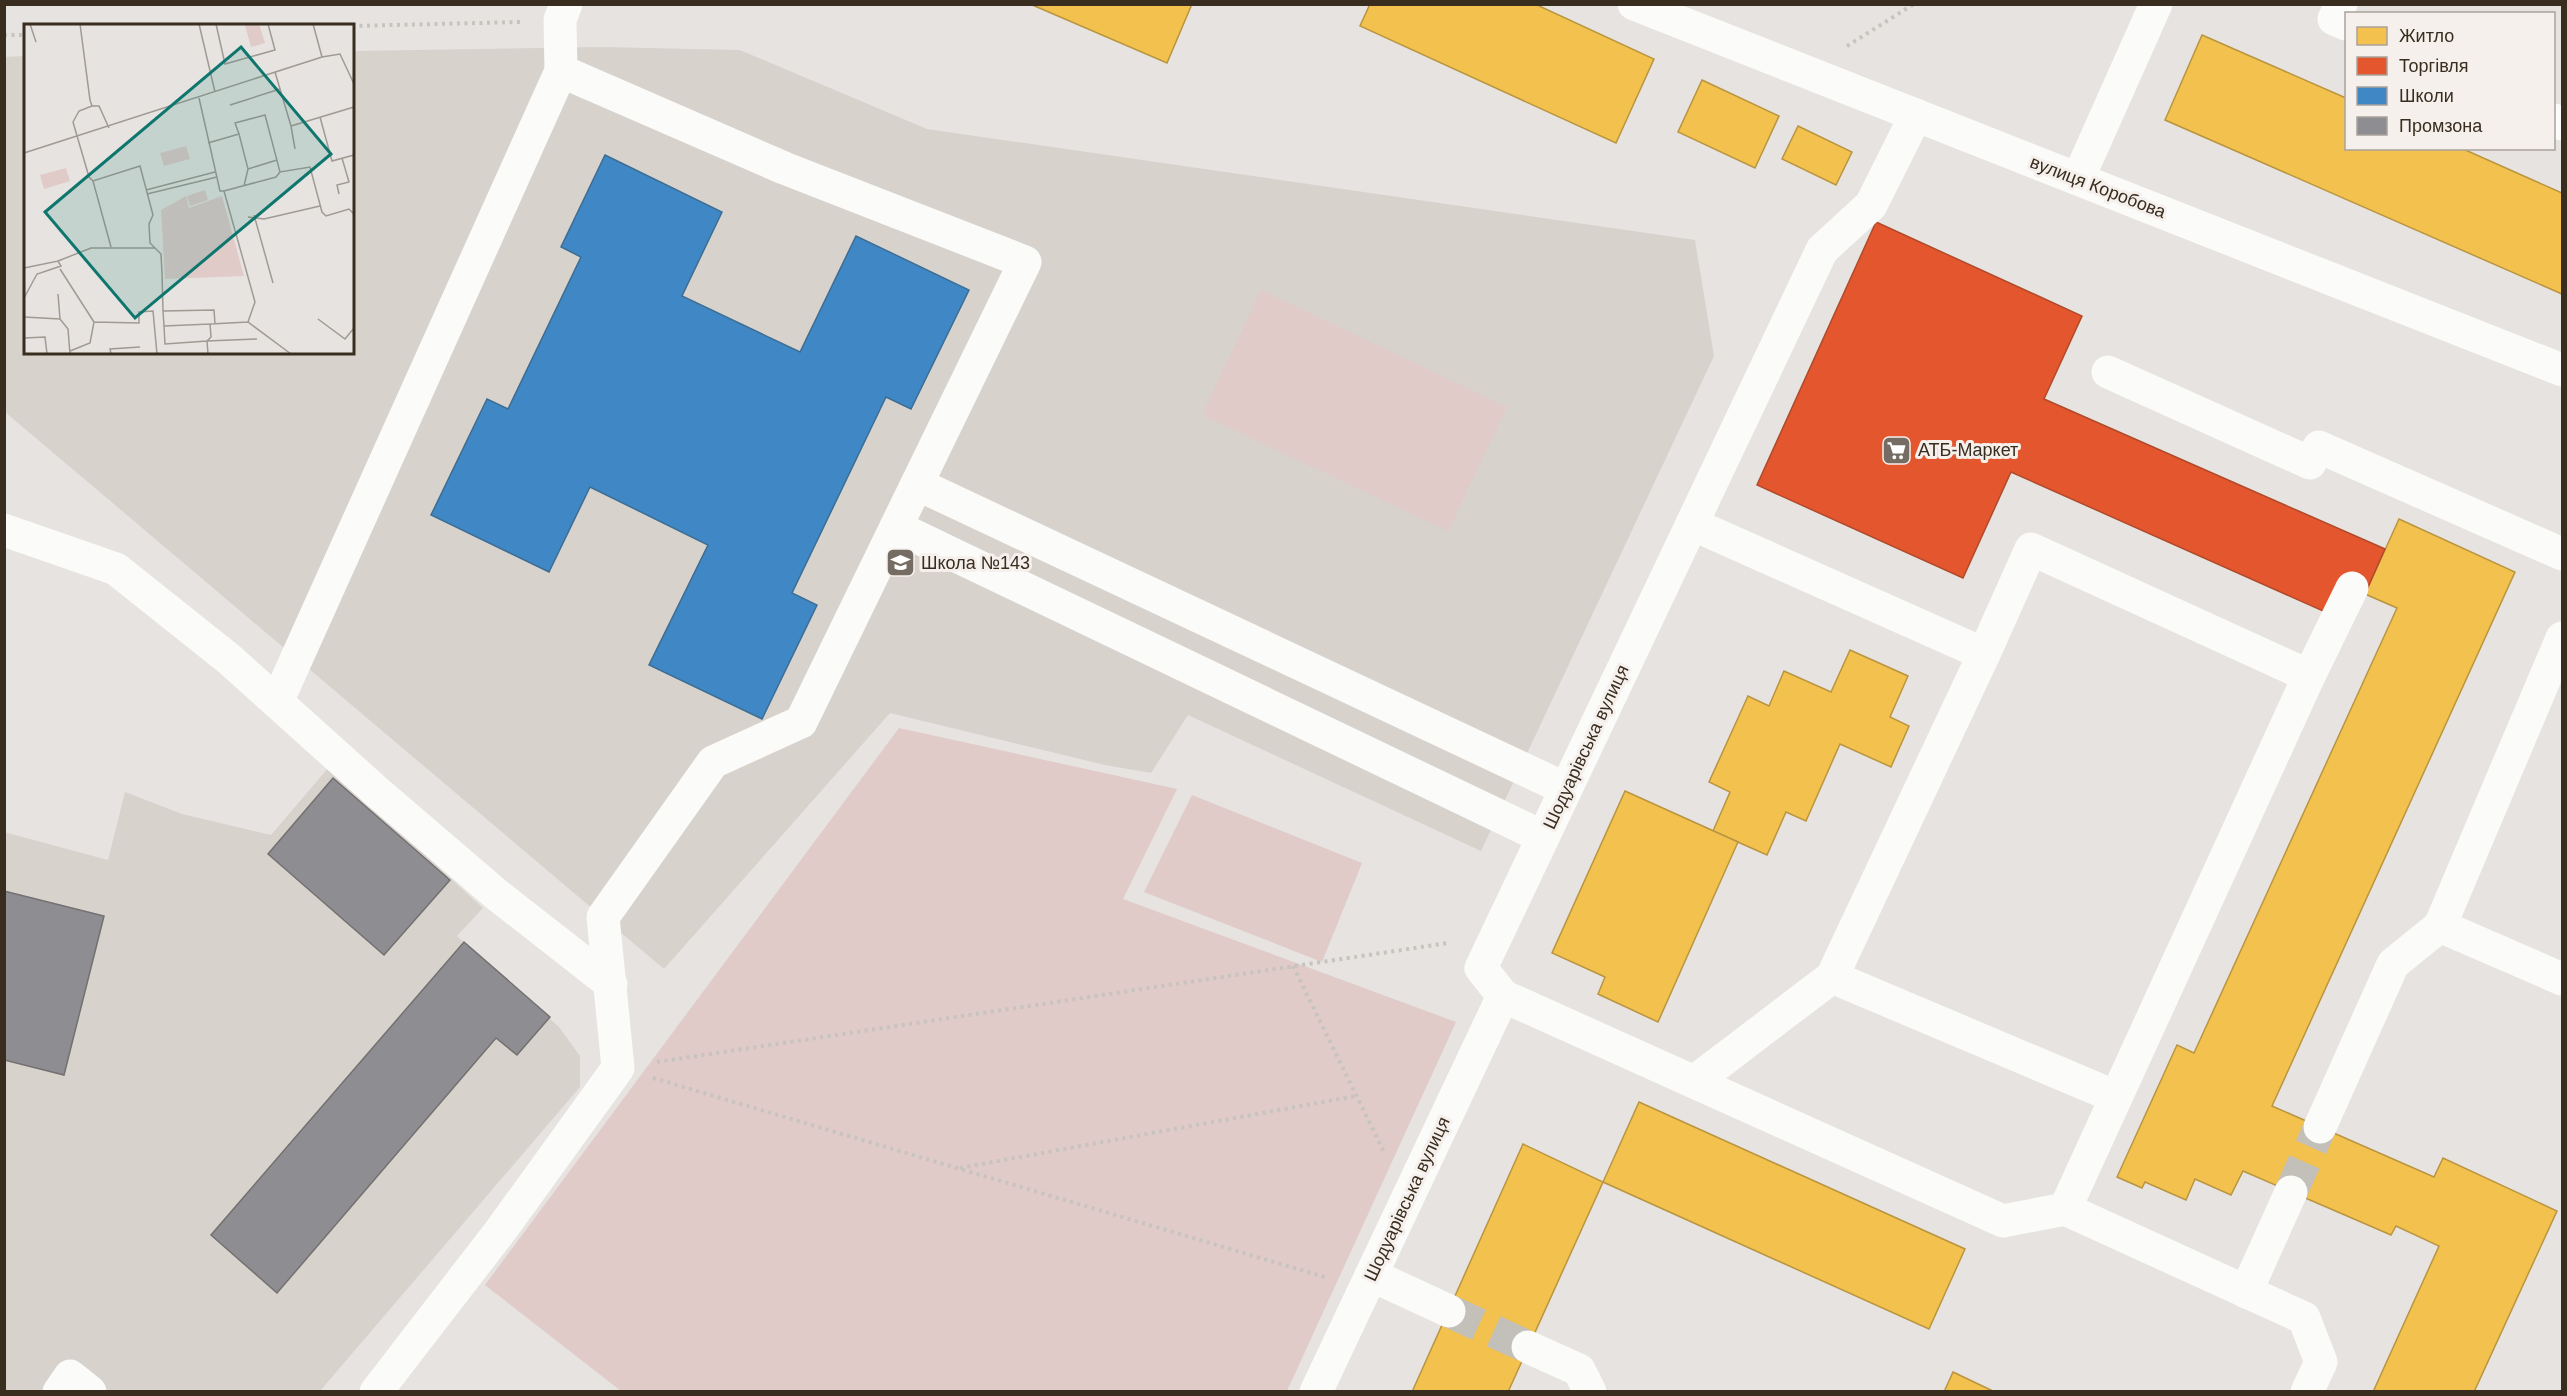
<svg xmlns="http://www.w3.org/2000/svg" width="2567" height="1396" viewBox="0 0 2567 1396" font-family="Helvetica,sans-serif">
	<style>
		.built { fill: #d8d2cd }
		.green { fill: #e0cbc8 }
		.homes { fill: #f2c14e; stroke: #ba9540; stroke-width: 1.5 }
		.shops { fill: #e4572e; stroke: #b04a2a; stroke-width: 1.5 }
		.schools { fill: #3f88c5; stroke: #3d6d93; stroke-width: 1.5 }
		.industry { fill: #8d8d92; stroke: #747070; stroke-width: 1.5 }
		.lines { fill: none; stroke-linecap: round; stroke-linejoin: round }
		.minor-tunnel { stroke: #c3bfb9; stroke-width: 33; stroke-dasharray: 33 16; stroke-linecap: butt }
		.path { stroke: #c7c3be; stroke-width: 4; stroke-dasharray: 3 4.5; stroke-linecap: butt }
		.minor { stroke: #fbfbfa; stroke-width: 33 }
		.labels { text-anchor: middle; stroke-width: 6; stroke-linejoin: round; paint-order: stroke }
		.street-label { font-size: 18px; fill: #382d1f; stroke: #f6f0ed }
		.poi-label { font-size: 18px; fill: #382d1f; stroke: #f6f0ed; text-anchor: start }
		.inset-road { fill: none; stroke: #a09a93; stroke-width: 1.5 }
		.view { fill: #0f766e; fill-opacity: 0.15; stroke: #0f766e; stroke-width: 3 }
		.inset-edge { fill: none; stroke: #382d1f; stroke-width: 3 }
	</style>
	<rect width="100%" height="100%" fill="#e6e3e0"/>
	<g class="built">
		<polygon points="601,47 740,50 927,129 1695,240 1714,356 1481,851 1188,715 1151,773 1105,765 890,713 664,969 5,412 4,57 25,56 26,352 352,352 353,51"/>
		<polygon points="329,767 483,908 457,936 559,1027 580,1056 580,1087 320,1391 5,1391 4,832 108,860 125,792 182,814 271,835"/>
	</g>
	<g class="green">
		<polygon points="1261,290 1507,407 1448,531 1202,415"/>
		<polygon points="899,728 1177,789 1123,899 1456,1022 1287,1391 621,1391 485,1285"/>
		<polygon points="1192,795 1362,863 1322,962 1144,892"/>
	</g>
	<g class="homes">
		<polygon points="1030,4 1192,4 1167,63"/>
		<polygon points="1370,4 1535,4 1654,59 1616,143 1360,26"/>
		<polygon points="2202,35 2346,98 2346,148 2461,148 2562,193 2562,294 2165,120"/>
		<polygon points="1702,80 1779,116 1755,168 1678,132"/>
		<polygon points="1798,126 1852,152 1836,185 1782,159"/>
		<polygon points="2399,519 2515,572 2272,1106 2434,1177 2443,1158 2557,1211 2474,1392 2373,1392 2439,1246 2396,1226 2391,1235 2243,1171 2231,1195 2195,1179 2186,1200 2145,1182 2142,1188 2117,1177 2177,1045 2194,1053 2397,608 2365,594"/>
		<polygon points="1850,650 1908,676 1890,717 1909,726 1891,767 1840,744 1806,821 1786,812 1767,855 1713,831 1730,792 1709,782 1748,696 1769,706 1784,671 1831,692"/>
		<polygon points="1625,791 1738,842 1658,1022 1598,994 1605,977 1552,953"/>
		<polygon points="1639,1102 1965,1249 1929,1329 1603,1182"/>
		<polygon points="1523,1144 1603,1182 1508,1392 1412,1392"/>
		<polygon points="1953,1372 1995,1392 1944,1392"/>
	</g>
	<polygon class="shops" points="1876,222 2082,316 2044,399 2385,549 2365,594 2332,615 2011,472 1963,578 1757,485"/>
	<polygon class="schools" points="605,155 722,212 682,296 800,352 856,236 969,290 911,409 886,397 792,593 817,605 762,719 649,665 708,545 590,487 549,572 431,515 487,399 508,409 581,257 561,247"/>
	<g class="industry">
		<polygon points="333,778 450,880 384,955 268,854"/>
		<polygon points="4,891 104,916 64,1075 4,1060"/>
		<polygon points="464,942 550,1017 517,1055 496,1038 277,1293 211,1235"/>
	</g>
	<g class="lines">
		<g class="minor-tunnel">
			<polyline points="2291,1192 2320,1127"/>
			<polyline points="1449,1311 1528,1347"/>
		</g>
		<g class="path">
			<polyline points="352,26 520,22"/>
			<polyline points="4,35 26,35"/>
			<polyline points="1847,46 1914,4"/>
			<polyline points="1293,966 1385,1154"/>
			<polyline points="657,1062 1448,943"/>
			<polyline points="653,1078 1328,1278"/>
			<polyline points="960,1168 1356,1096"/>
		</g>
		<g class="minor">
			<polyline points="1634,4 2562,370"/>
			<polyline points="2341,4 2334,19 2346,24"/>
			<polyline points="2554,120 2562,124"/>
			<polyline points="2078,179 2156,4"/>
			<polyline points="2108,372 2310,463 2319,447 2562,554"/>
			<polyline points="917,484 1566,789"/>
			<polyline points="1692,524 1984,654 2031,549 2309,676 2065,1209 2304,1318 2321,1362 2307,1392"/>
			<polyline points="896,527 1543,837"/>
			<polyline points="4,530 116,569 229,659 377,792 496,894 611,984"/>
			<polyline points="2562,638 2440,926 2562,979"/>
			<polyline points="2309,676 2352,588"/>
			<polyline points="277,702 561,71"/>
			<polyline points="1832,977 2116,1097"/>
			<polyline points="1503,996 2003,1221 2065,1209"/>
			<polyline points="1694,1082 1832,977 1984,654"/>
			<polyline points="2320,1127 2393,964 2440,926"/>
			<polyline points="1371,1275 1449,1311"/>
			<polyline points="2246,1292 2291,1192"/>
			<polyline points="1528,1347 1579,1370 1590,1392"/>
			<polyline points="59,1392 70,1376 90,1392"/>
			<polyline points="376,1392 501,1230 618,1068 603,917 713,762 801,722 1025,262 784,168 561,71 560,20 566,4"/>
			<polyline points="1316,1392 1503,996 1481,968 1822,250 1871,205 1916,115"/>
		</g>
	</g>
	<defs>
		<symbol id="supermarket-square" viewBox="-11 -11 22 22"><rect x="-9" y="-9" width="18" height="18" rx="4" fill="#756d63" stroke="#f6f0ed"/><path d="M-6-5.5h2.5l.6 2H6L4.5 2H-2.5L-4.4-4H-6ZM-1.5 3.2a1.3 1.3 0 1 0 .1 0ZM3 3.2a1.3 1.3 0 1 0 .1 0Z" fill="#fff"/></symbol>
		<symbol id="school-square" viewBox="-11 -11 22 22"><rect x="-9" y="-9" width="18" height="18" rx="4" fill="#756d63" stroke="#f6f0ed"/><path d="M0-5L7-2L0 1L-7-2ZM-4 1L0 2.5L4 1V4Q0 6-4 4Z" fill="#fff"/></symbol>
	</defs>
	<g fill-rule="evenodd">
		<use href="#supermarket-square" x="1880" y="434" width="33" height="33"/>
		<use href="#school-square" x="884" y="546" width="33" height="33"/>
	</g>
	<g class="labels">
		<g class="street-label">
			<text transform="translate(2098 187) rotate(21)" y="6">вулиця Коробова</text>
			<text transform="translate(1586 747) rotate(-65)" y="6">Шодуарівська вулиця</text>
			<text transform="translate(1407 1199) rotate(-65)" y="6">Шодуарівська вулиця</text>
		</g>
		<g class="poi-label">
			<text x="1918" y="456">АТБ-Маркет</text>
			<text x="921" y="569">Школа №143</text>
		</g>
	</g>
	<g transform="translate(24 24)">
		<rect width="330" height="330" fill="#e6e3e0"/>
		<path d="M 235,0 L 241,19 L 227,23 L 221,1 ZM 162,122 L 166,135 L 140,142 L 136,129 ZM 42,144 L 46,157 L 20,165 L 16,151 ZM 181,166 L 184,176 L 166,182 L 163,172 ZM 162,172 L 165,184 L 198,172 L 220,252 L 141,255 L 137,186 Z" fill="#e0cbc8"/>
		<path class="inset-road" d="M 6,0 L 12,18M 56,0 L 66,76 L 68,82 L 75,82 L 85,104M 175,0 L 191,68M 192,0 L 201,40 L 251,26 L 244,0M 289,0 L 298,33M 251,48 L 267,102 L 330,83M 175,74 L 196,167 L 200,167 L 231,278 L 224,298M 206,81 L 256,65M 68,82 L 55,87 L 49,98 L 65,153 L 69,157 L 116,142 L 129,191 L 125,200 L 126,219 L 137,230 L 138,249 L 139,287 L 140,302 L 141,320 L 183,317 L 187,313 L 186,300 L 140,302M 296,93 L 308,137 L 330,131M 267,102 L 271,125M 215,110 L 224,145 L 220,162M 184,119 L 215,110 L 211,99 L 241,91 L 256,148 L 286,143 L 298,188 L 302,192 L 325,185 L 330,190M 0,129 L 298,33 L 316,30 L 330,60M 224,145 L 253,136M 69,157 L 87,223M 122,166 L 191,148M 200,167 L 252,153 L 256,148M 123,170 L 193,153M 315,170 L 313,161 L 325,158 L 318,134M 230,191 L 249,259M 224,193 L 240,195 L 296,182M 34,237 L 67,224 L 131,224M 0,244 L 34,237 L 37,242 L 13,250 L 0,274M 36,245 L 70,298M 34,270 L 36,295M 139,287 L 190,286 L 191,300M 0,293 L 36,295 L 44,305 L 46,330M 294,295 L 321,315 L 330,304M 186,300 L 224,298 L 267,330M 0,314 L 21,313 L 23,330M 46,327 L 66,319 L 70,298 L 115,299 L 115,288 L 129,287 L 133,330M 87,330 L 86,325 L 116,323M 184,330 L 183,317 L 233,315"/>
		<path class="view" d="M 217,23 L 307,130 L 111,294 L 21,188 Z"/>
		<rect width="330" height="330" class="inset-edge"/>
	</g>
	<rect width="2567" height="1396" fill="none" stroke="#382d1f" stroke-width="12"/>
	<rect x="2345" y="12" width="210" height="138" fill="#f6f0ed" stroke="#aaa29b" stroke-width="1.5"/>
	<rect x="2357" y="27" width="30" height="18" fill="#f2c14e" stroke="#aaa29b" stroke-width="1.5"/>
	<text x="2399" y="42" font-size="18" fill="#382d1f">Житло</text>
	<rect x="2357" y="57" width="30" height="18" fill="#e4572e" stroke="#aaa29b" stroke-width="1.5"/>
	<text x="2399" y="72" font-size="18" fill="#382d1f">Торгівля</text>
	<rect x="2357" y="87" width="30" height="18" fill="#3f88c5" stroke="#aaa29b" stroke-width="1.5"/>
	<text x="2399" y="102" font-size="18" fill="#382d1f">Школи</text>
	<rect x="2357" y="117" width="30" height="18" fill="#8d8d92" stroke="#aaa29b" stroke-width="1.5"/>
	<text x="2399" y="132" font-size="18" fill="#382d1f">Промзона</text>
</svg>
